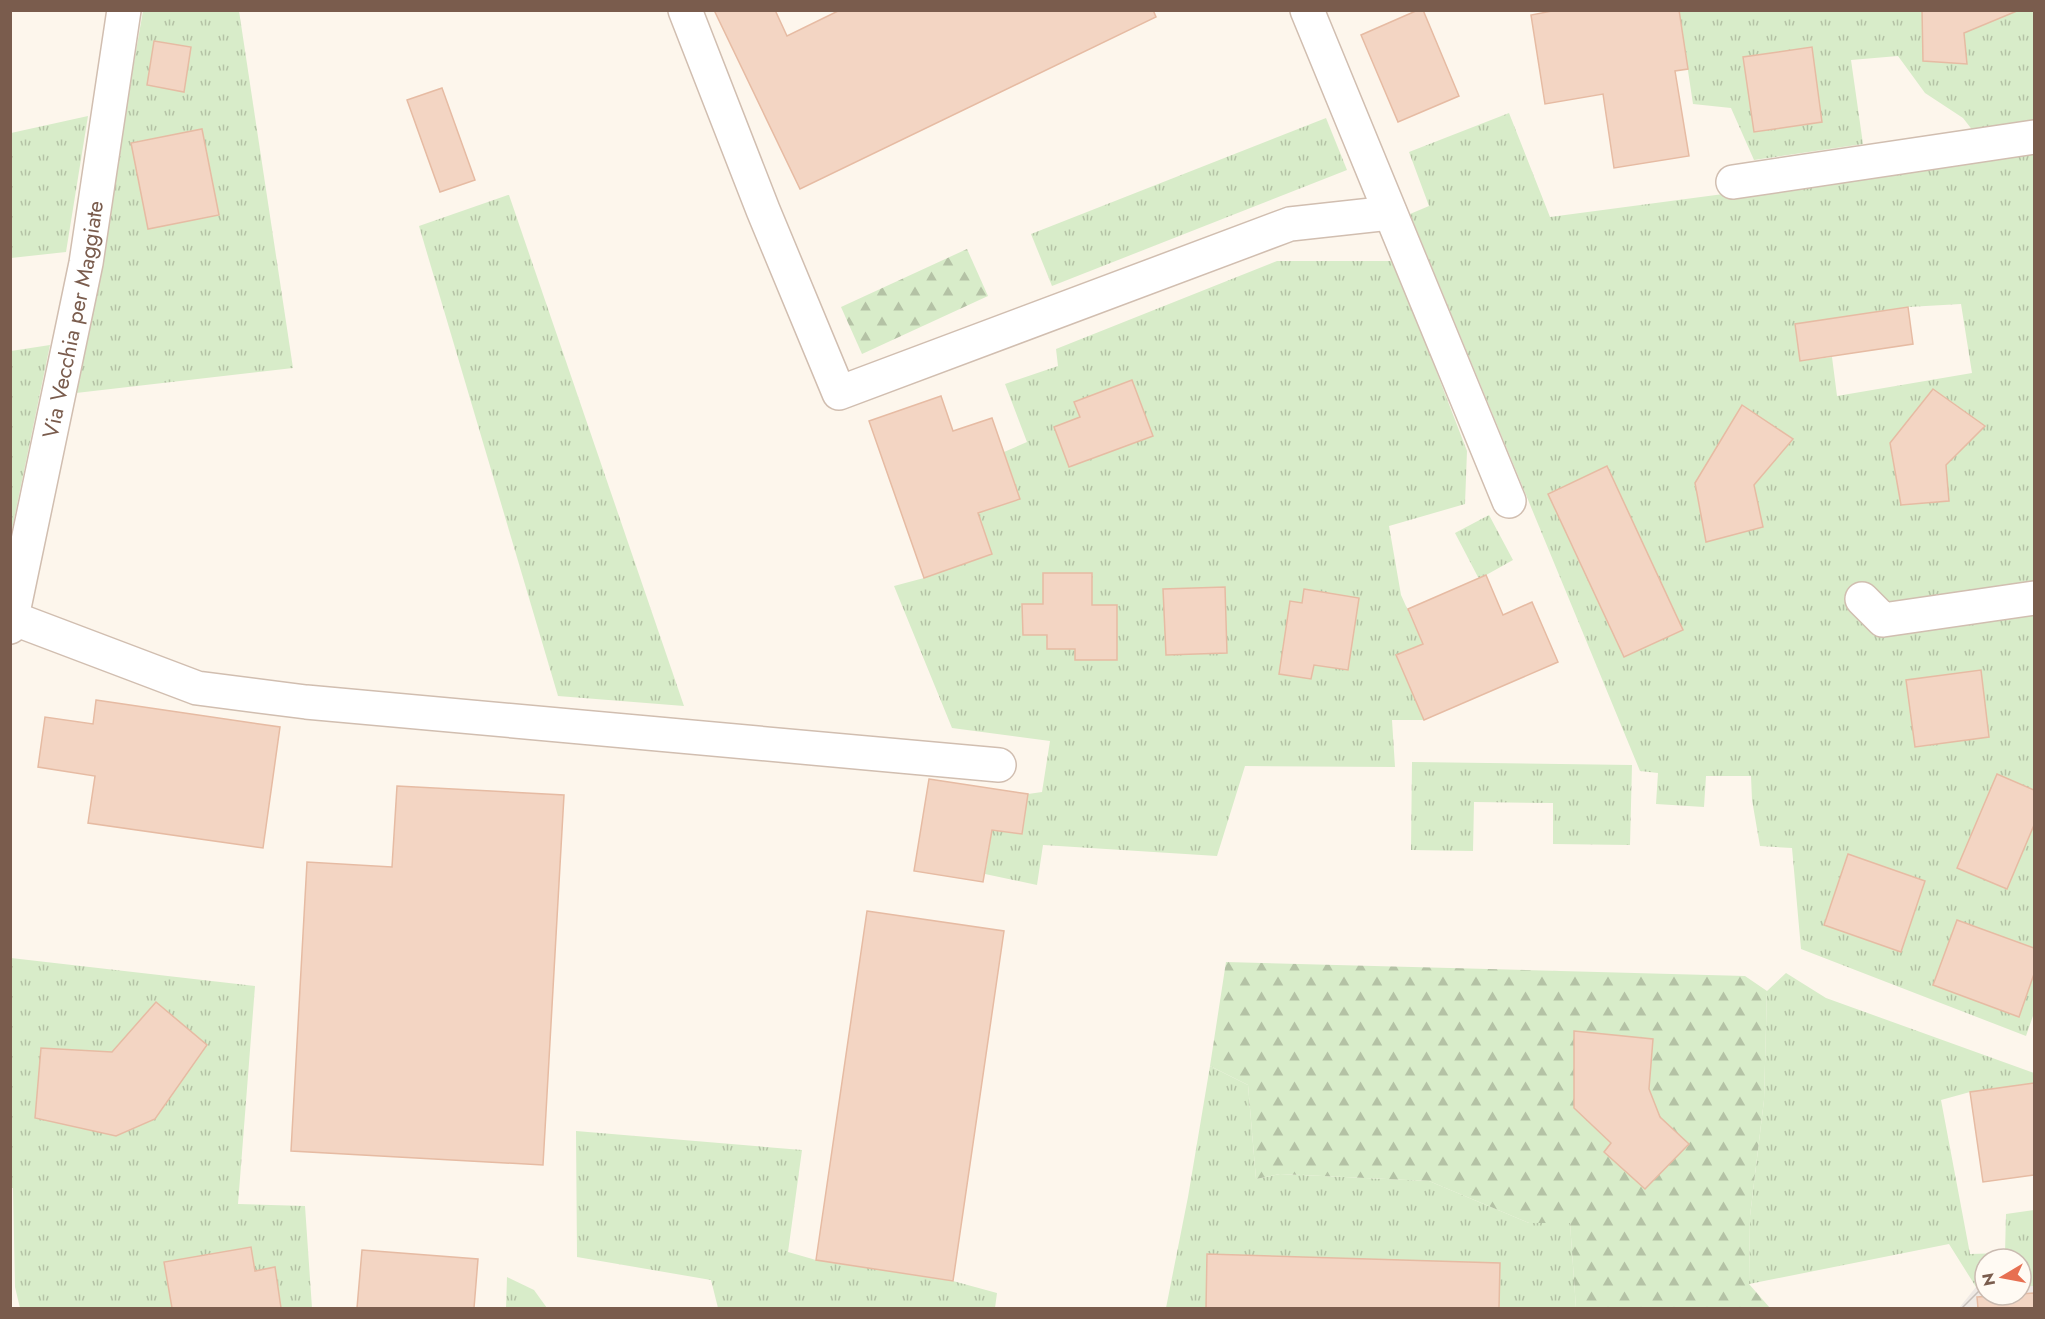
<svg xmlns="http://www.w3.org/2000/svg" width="2045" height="1319" viewBox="0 0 2045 1319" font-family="Jost,sans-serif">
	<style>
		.industrial { fill: url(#industrial-furrows) }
		.grass { fill: url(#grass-tufts); fill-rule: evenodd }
		.forest { fill: url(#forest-firs) }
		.building { fill: #f3d5c3; stroke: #e6bba3; stroke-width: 1.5 }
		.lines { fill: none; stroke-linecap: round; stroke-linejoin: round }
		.minor-casing { stroke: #d1beb0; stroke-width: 36 }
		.minor { stroke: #fff; stroke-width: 33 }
		.labels { text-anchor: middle; stroke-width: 5; stroke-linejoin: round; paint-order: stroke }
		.street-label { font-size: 22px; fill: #7a5c4d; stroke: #fffaf3 }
	</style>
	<defs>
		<pattern id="industrial-furrows" width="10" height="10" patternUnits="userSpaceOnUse" patternTransform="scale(1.5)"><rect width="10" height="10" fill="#efe9e4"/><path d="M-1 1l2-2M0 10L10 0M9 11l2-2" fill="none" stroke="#c7c0bb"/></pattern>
		<pattern id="grass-tufts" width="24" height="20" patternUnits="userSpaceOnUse" patternTransform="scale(1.5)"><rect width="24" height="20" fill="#d8ecc9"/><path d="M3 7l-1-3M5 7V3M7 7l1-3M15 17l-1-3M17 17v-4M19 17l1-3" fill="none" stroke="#b4c2a5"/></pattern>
		<pattern id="forest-firs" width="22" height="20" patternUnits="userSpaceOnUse" patternTransform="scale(1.5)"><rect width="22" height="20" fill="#d8ecc9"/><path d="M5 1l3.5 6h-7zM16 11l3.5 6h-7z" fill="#b4c2a5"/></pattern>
	</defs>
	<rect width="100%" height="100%" fill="#fdf6ec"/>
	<polygon class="industrial" points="2034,1286 2034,1308 1959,1308 1976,1287 1985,1287 1985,1295 2021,1295 2021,1287"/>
	<g class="grass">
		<polygon points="143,11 239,11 293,368 76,393"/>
		<polygon points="1679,11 2034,11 2034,128 1977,136 1963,118 1925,93 1898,56 1851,60 1863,144 1754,160 1731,108 1693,104"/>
		<path d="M 1509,113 L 1550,217 L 2034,153 L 2034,1013 L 2026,1036 L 1801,949 L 1792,848 L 1760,846 L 1752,800 L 1751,776 L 1706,776 L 1704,807 L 1656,804 L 1658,773 L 1640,771 L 1410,214 L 1429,206 L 1409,152 ZM 1961,304 L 1972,373 L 1837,396 L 1832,357 L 1800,361 L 1795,324 L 1908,307 Z"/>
		<polygon points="88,116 66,252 11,258 11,133"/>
		<polygon points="1326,118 1347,170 1052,286 1031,234"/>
		<polygon points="508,195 509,195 684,706 558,696 419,226"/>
		<polygon points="1277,261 1394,261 1467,451 1465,504 1389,526 1401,595 1423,644 1396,655 1424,720 1392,720 1395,767 1245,766 1217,856 1043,845 1037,885 985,874 992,830 1022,834 1028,794 1042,792 1050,741 952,728 894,586 924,578 992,554 978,513 1020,499 1004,452 1027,442 1005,384 1058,366 1056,349"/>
		<polygon points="50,345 11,534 11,351"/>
		<polygon points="1489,515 1513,560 1479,579 1455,533"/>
		<polygon points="1412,762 1632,765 1630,845 1553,844 1553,803 1474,802 1473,851 1411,850"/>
		<polygon points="11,958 255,986 238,1204 305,1206 312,1308 20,1308 15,1287 13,1188 11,1188"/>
		<polygon points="1786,973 1826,998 2034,1073 2034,1175 1983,1182 1970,1092 1941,1100 1970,1254 2005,1253 2006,1214 2034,1210 2034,1286 2021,1287 2021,1259 1985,1259 1985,1287 1976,1287 1949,1244 1749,1284 1750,1216 1764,1100 1767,991"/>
		<polygon points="1210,1066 1248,1085 1256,1179 1280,1174 1429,1181 1529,1223 1570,1223 1576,1308 1166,1308 1188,1197"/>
		<polygon points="576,1131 802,1150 788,1252 816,1260 953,1281 997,1293 995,1308 718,1308 711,1280 577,1257"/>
		<polygon points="507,1277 534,1290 547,1308 506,1308"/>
	</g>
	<g class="forest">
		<polygon points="967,249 988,296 862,354 841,307"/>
		<polygon points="1226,962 1745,976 1767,991 1764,1100 1750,1216 1749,1284 1770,1308 1576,1308 1570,1223 1529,1223 1429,1181 1280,1174 1256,1179 1248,1085 1210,1066"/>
	</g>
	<g class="building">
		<polygon points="714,10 775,10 787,36 840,10 1153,10 1156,17 800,189"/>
		<polygon points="1418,10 1423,10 1459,96 1398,122 1361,35"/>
		<polygon points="1557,10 1679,10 1688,69 1675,71 1689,156 1614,168 1603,94 1545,104 1531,15"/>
		<polygon points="1922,10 2017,10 2017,11 1964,33 1967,64 1923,61"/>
		<polygon points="154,41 191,47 184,92 147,85"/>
		<polygon points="1812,47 1822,122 1754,132 1743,57"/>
		<polygon points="442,88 475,180 440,192 407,100"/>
		<polygon points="202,129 219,215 148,229 131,143"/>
		<polygon points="1908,307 1913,344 1800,361 1795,324"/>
		<polygon points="1132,380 1153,436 1069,467 1054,427 1080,417 1074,402"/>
		<polygon points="1933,389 1985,426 1946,465 1949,501 1901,505 1890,443"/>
		<polygon points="941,396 953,431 992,418 1020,499 978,513 992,554 924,578 869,421"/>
		<polygon points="1742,405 1793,439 1754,485 1763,527 1706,542 1695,483"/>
		<polygon points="1607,466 1683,630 1624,657 1548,494"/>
		<polygon points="1043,573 1092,573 1092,605 1117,605 1117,660 1075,660 1075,649 1047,649 1047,635 1023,635 1022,604 1043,604"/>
		<polygon points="1486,575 1503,615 1532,602 1558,662 1424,720 1396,655 1423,644 1408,609"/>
		<polygon points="1225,587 1227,653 1166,655 1163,589"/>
		<polygon points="1304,589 1359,598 1348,670 1314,665 1311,679 1279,674 1290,601 1302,603"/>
		<polygon points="1981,670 1989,737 1915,747 1906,680"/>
		<polygon points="96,700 280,727 263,848 88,823 95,776 38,767 45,717 93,724"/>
		<polygon points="1997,774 2034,790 2034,825 2007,889 1957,868"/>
		<polygon points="929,779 1028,794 1022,834 992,830 983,882 914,871"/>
		<polygon points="397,786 564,795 543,1165 291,1151 307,862 392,867"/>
		<polygon points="1848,854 1925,881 1901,952 1824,925"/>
		<polygon points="867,911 1004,931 953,1281 816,1260"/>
		<polygon points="1957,920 2034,948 2034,974 2019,1017 1933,985"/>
		<polygon points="156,1002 207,1045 155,1119 116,1136 35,1118 41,1048 112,1052"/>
		<polygon points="1574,1031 1653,1039 1649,1089 1660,1117 1689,1144 1645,1189 1604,1152 1611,1143 1574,1108"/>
		<polygon points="2034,1083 2034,1175 1983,1182 1970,1092"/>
		<polygon points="251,1247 255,1271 275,1267 281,1308 172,1308 164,1262"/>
		<polygon points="362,1250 478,1259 474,1308 357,1308"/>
		<polygon points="1207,1254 1500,1263 1499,1308 1206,1308"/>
		<polygon points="2034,1293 2034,1308 1978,1308 1977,1297"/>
	</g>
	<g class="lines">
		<defs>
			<g id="minor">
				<polyline points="685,10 763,210 839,393 1290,224 1390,213"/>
				<polyline points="1307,10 1509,501"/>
				<polyline points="1733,182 2034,137"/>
				<polyline points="1862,599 1883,620 2034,598"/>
				<polyline points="12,618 197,688 306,702 999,765"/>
				<path id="s1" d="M 10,627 L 86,263 L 124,10"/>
			</g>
		</defs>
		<use href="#minor" class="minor-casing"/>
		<use href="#minor" class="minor"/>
	</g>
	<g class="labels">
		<g class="street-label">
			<text dy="8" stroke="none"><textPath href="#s1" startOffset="314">Via Vecchia per Maggiate</textPath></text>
		</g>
	</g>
	<rect width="2045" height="1319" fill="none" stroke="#7a5c4d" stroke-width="24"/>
	<g transform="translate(2003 1277) rotate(260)"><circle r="28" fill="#fffaf3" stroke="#cabbb1" stroke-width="1.5"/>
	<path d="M0-4.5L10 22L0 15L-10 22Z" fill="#e76f51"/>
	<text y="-9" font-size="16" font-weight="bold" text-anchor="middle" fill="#7a5c4d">N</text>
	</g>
</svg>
